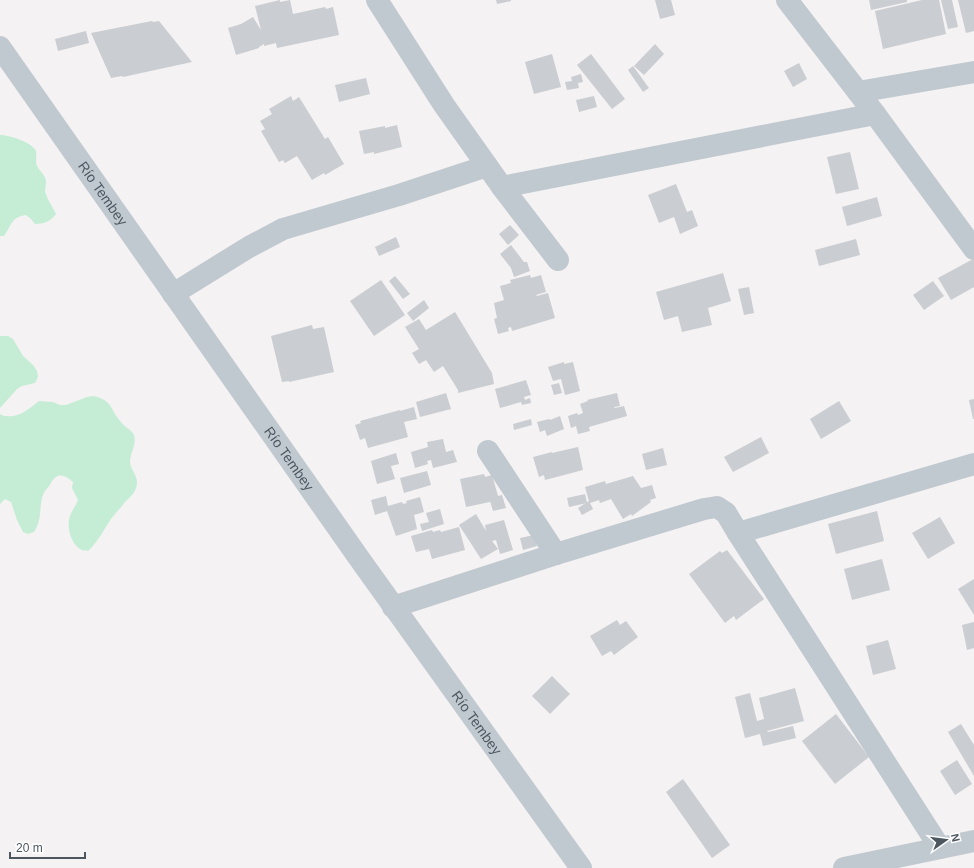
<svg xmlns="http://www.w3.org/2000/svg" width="974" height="868" viewBox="0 0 974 868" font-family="Helvetica,sans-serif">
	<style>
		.green { fill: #c5edd5 }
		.building { fill: #cacdd1 }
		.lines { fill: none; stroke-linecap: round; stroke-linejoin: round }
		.minor { stroke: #c1c9d0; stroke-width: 22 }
		.labels { text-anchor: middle; stroke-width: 3; stroke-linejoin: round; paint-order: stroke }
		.street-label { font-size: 14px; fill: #4b565f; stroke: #fff }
	</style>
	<rect width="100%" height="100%" fill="#f4f2f2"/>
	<g class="green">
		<path d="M 0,135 C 9,135 32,142 36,151 C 37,156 35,161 37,166 C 40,172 46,175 46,182 C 46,187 44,190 46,194 C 48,201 53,207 56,214 C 51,221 44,224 35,224 L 31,219 L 26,215 C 11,217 12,225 4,236 L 0,236 Z"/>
		<polygon points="0,336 8,336 13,339 23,356 33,365 37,371 38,377 35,383 22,386 17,389 0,408"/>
		<path d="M 93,396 C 113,400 110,410 121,422 C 124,427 131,429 134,435 C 137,444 130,453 130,462 C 131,472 140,476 136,488 C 134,494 129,498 125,502 C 121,508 115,513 111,519 C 104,529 98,542 88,551 C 86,550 84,551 82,550 C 71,545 66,527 70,516 C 72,510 76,506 78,500 L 72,488 L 73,482 C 68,478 62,473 56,477 C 54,478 51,482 50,485 C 46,489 43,493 42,498 C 39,512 42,519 34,532 L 28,534 L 23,532 L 17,520 L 11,502 L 5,499 L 0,504 L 0,413 L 1,415 C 16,420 28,410 39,401 L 53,402 L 60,405 L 66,405 L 87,397 Z"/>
	</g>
	<g class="building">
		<polygon points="280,0 280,2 290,0 293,14 325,7 326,9 333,7 339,35 277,48 276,43 264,46 264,44 259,47 259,48 236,55 228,28 241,24 253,17 261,30 255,6"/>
		<polygon points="496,0 511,0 511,1 497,4"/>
		<polygon points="655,0 671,0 675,15 660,19"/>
		<polygon points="869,0 907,0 907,2 871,10"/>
		<polygon points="922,0 939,0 946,34 883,49 875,11"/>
		<polygon points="941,0 952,0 958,27 948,29"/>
		<polygon points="958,0 974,0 974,31 966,33"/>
		<polygon points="152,21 153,22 159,21 192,62 123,77 122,76 111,78 91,33"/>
		<polygon points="86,31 89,43 58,51 55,39"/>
		<polygon points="655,44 664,54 644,75 634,66"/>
		<polygon points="552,54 561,87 534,94 525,62"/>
		<polygon points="591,54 625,99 612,109 577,65"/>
		<polygon points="799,63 807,79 793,87 784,71"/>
		<polygon points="633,66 649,88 643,92 628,70"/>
		<polygon points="581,74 583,82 578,83 579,88 567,90 565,82 572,81 571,77"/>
		<polygon points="366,78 370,94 339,102 335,85"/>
		<polygon points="291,96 293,101 299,97 325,139 328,137 344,164 325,175 324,173 312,180 297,156 285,163 283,160 279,162 261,131 265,129 260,121 272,114 269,109"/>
		<polygon points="594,96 597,107 579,112 576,100"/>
		<polygon points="397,125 402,147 374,154 374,152 364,154 359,131 385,126 385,128"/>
		<polygon points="850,152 859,189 836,194 827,157"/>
		<polygon points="676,184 687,212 692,210 698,226 680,234 674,217 659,223 648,195"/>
		<polygon points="877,197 882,216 847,226 842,207"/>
		<polygon points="510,225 519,235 508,245 499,234"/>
		<polygon points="396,237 400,247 379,256 375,247"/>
		<polygon points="856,239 860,255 819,266 815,250"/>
		<polygon points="511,245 524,262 527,262 530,271 514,277 511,268 500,254"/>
		<polygon points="973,259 974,261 974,287 951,300 938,278"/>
		<polygon points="723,273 731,301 708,308 712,325 682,332 678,316 664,320 656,292"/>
		<polygon points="530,275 531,278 541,275 546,292 536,295 537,296 548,293 555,318 512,331 511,327 508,328 509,331 498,334 494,319 497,318 494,303 504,300 500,286 511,283 510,280"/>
		<polygon points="395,276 410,294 403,299 389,281"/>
		<polygon points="381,280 405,315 374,336 350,301"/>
		<polygon points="933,281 944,296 924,310 913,295"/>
		<polygon points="749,287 754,313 744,315 738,289"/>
		<polygon points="424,300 429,308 413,321 407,313"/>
		<polygon points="455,312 492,373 494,384 458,393 458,390 443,366 434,372 426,360 419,364 412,353 419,349 405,327 419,319 426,330"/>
		<polygon points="312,325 313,329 324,327 334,372 289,382 289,381 282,382 271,336"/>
		<polygon points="564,362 564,364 573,362 580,391 565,395 561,379 553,381 548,367"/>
		<polygon points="526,380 531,395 524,397 525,400 530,398 531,403 522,405 521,402 500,408 495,389"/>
		<polygon points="559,383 562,393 554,395 551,385"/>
		<polygon points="446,393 451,409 420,417 416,402"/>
		<polygon points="617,393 620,406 614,407 615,408 624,406 627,416 589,427 590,431 578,434 576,426 571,428 568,416 577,413 578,415 583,413 580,404 588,401 587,400"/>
		<polygon points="974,399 974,419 973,419 969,400"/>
		<polygon points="839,401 851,421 821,439 810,419"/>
		<polygon points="414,407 417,419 404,422 408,437 368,448 365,438 360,440 355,425 361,423 360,421 400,410 400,411"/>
		<polygon points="560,416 564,429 547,436 545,430 540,432 537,422 549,419 550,420"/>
		<polygon points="531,419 532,425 514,430 513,424"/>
		<polygon points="761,437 769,453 733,472 724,457"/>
		<polygon points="443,439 446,452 453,450 457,462 433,468 431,460 427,461 428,464 415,468 411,452 428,447 427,442"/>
		<polygon points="578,447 583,470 545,480 544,475 539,477 533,457 552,452 552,453"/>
		<polygon points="663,448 667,465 646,470 642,454"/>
		<polygon points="396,453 399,464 391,466 395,479 377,484 371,461"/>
		<polygon points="427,471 431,485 404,493 400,478"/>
		<polygon points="484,474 485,477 492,475 498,496 502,495 506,508 493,511 490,501 490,502 466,507 460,479"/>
		<polygon points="633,476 641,488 652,485 656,498 650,500 651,502 632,516 631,514 623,519 611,499 600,503 599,500 590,503 593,509 582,515 578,508 589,501 585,487 605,481 606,484"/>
		<polygon points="585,494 587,503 569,507 567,498"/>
		<polygon points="386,496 388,506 402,502 403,504 407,503 406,501 420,497 424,512 414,515 417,529 396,536 387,511 375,515 371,500"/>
		<polygon points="440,509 444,524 422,531 420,524 429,522 426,513"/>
		<polygon points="877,511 884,541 836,554 828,524"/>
		<polygon points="476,514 486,531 485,525 504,520 513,550 500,554 496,540 492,541 498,549 481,559 459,525"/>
		<polygon points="940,517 955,543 928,559 912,533"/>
		<polygon points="459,527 465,550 432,559 429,549 416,552 411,536 432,530 433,532 440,530 441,532"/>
		<polygon points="534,535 537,546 523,550 520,538"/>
		<polygon points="727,550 764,599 736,620 734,616 725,623 689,574 720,551 722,553"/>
		<polygon points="882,559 890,590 852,600 844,569"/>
		<polygon points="974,579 974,615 958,589"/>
		<polygon points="617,620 620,625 626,621 638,637 614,655 611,651 602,656 590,636"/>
		<polygon points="974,622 974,648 967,650 962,625"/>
		<polygon points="888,640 896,669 873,675 866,646"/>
		<polygon points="552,676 570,694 550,714 532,696"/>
		<polygon points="795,688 804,721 767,731 768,732 793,726 796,738 763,746 760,734 745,738 735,697 750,693 757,721 764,719 766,727 759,698"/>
		<polygon points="836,714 869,757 835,784 802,741"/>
		<polygon points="961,724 974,745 974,776 948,732"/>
		<polygon points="957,760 972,784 955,795 940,771"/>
		<polygon points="683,779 730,845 712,858 666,792"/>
	</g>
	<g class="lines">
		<g class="minor">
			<polyline points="377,0 444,105 502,187 558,260"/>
			<polyline points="787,0 875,114 974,249"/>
			<path id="s1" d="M 0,47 L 361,561 L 581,868"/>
			<polyline points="858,92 974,72"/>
			<polyline points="502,187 875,114"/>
			<polyline points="173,294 249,247 283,229 399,195 487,166"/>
			<polyline points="488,451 556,554"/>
			<polyline points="738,533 974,464"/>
			<polyline points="393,607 556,554 704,509 717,507 726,513 738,533 940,848"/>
			<polyline points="844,868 974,841"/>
		</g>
	</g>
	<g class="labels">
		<g class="street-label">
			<text dy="5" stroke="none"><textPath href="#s1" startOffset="179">Río Tembey</textPath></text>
			<text dy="5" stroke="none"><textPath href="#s1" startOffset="503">Río Tembey</textPath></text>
			<text dy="5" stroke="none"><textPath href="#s1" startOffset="827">Río Tembey</textPath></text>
		</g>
	</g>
	<g transform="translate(946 840) rotate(76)" stroke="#ffffff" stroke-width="3" paint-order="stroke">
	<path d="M0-3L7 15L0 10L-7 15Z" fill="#4b565f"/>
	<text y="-6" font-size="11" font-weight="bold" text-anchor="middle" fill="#4b565f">N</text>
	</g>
	<path d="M10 852v6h75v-6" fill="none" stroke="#4b565f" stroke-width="2"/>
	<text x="16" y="852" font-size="12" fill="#4b565f" stroke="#ffffff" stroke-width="3" paint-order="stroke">20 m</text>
</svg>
